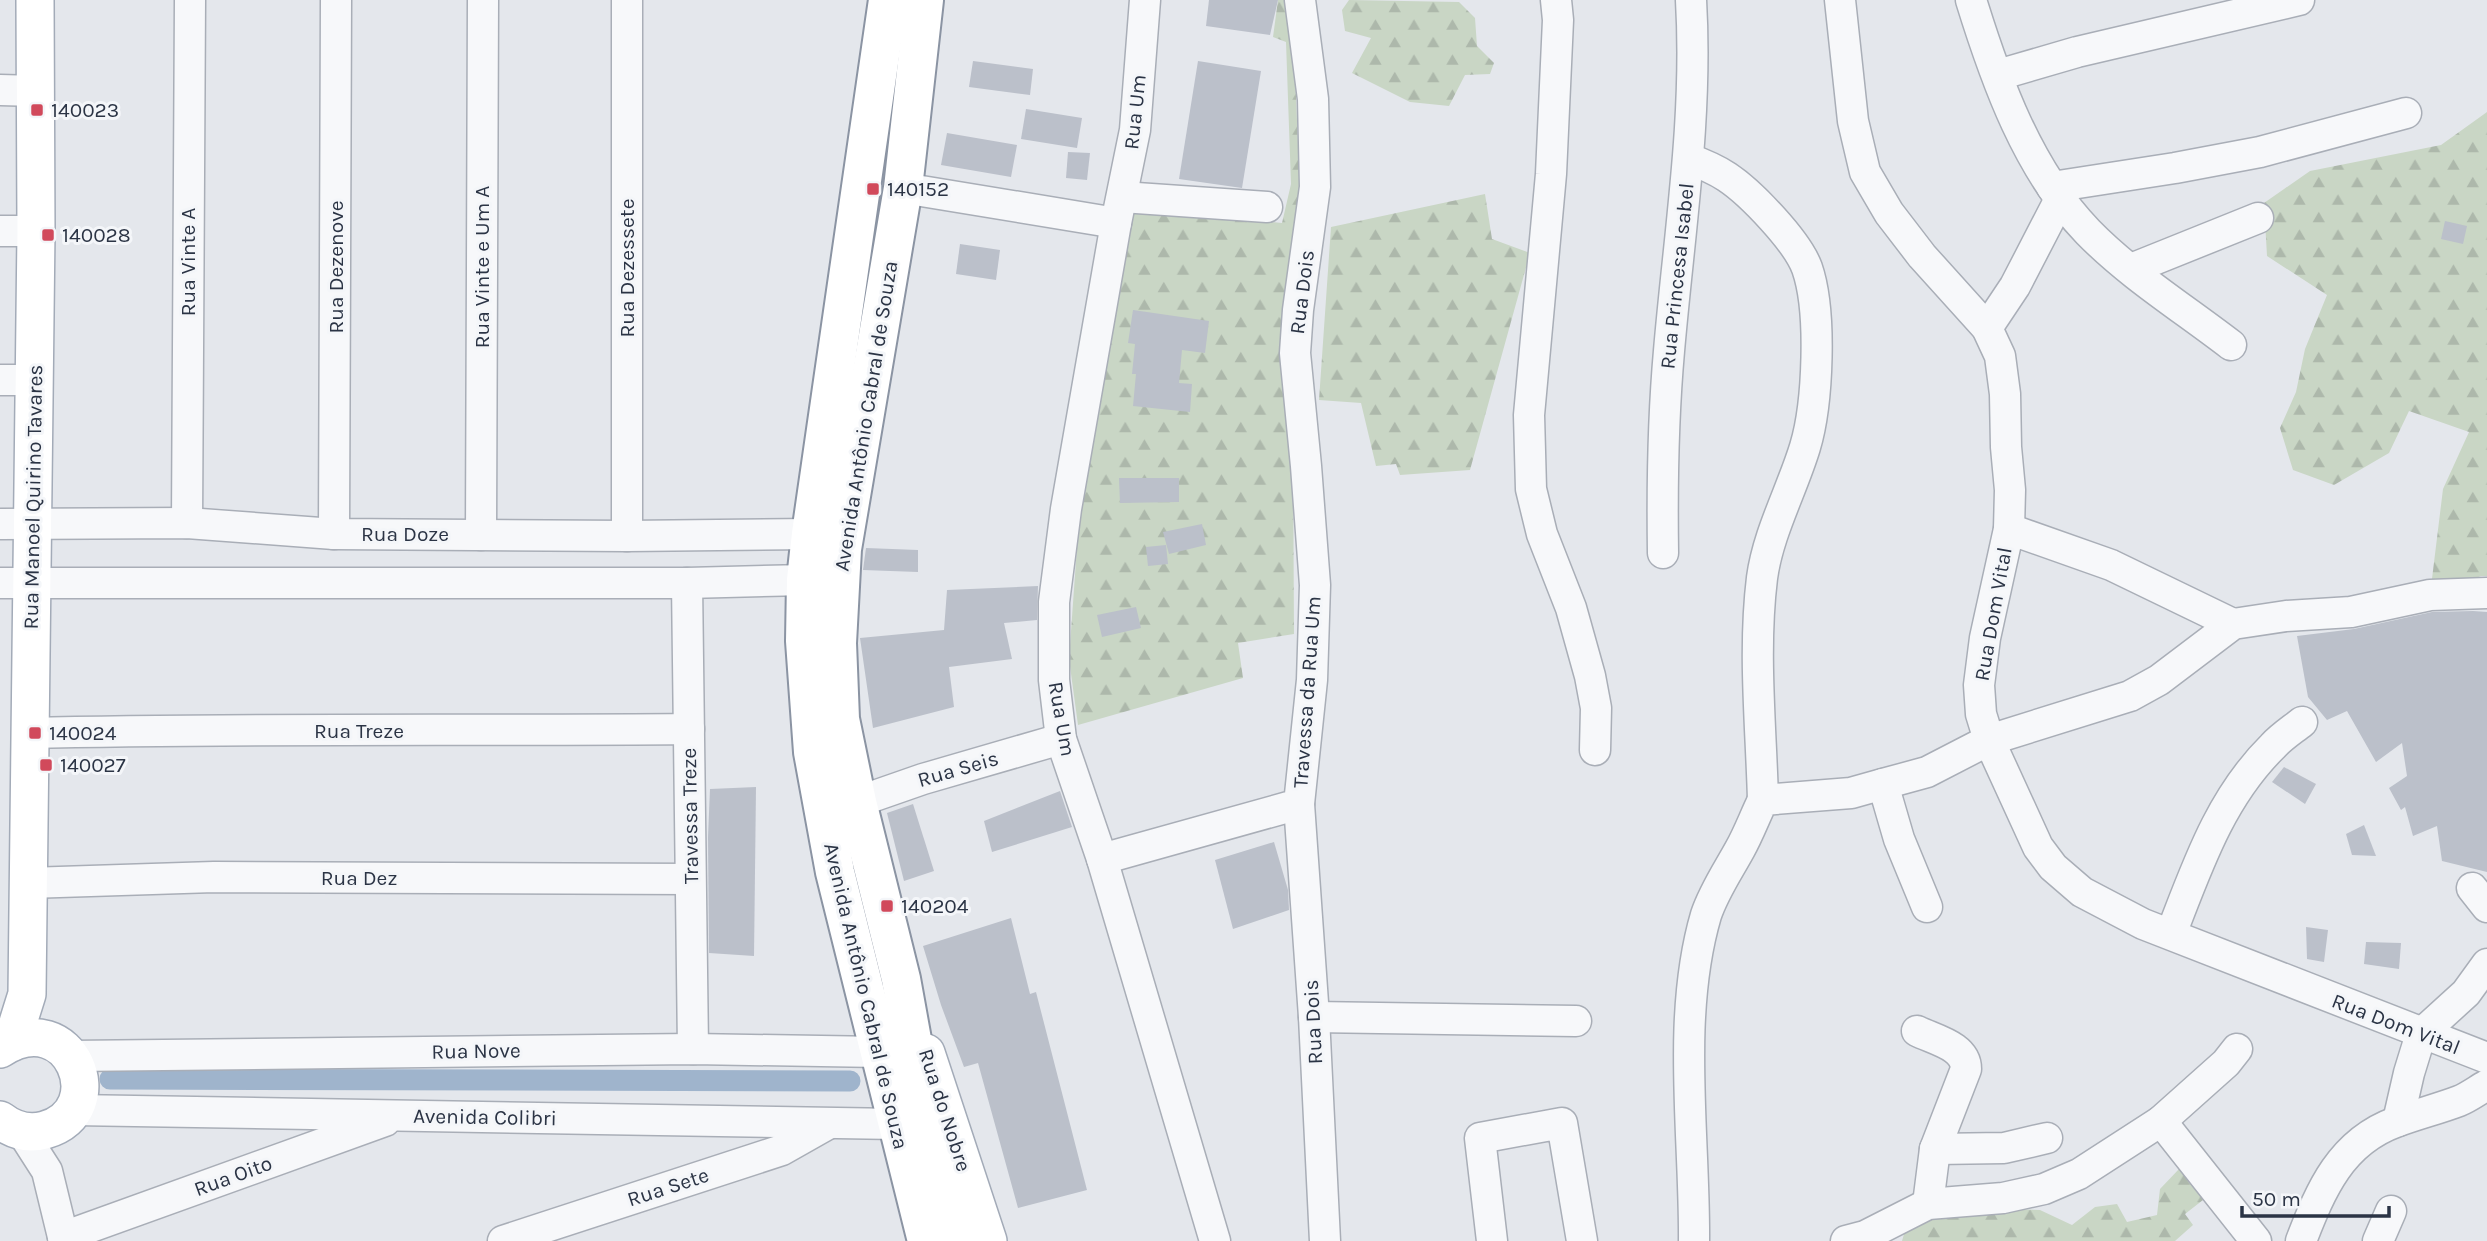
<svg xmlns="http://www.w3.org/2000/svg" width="2487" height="1241" viewBox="0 0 2487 1241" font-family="Karla,sans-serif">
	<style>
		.forest { fill: url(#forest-firs) }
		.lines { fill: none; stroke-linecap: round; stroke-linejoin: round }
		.canal { stroke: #9fb4cc; stroke-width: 21 }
		.building { fill: #bbc0ca }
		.minor-casing { stroke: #a9aeb7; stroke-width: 33 }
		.major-casing { stroke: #a3abb8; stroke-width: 40 }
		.highway-casing { stroke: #8b94a3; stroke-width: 42 }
		.minor { stroke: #f7f8fa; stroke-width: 30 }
		.major { stroke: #fff; stroke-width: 37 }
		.highway { stroke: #fff; stroke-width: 38 }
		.poi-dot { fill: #d1495b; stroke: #f4f6f9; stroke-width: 2.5 }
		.labels { text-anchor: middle; stroke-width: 6; stroke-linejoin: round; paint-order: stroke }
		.poi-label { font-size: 21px; fill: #2b3445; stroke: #f4f6f9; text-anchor: start }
		.street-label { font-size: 21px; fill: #2b3445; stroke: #f4f6f9 }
	</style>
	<defs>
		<pattern id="forest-firs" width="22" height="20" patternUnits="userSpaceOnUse" patternTransform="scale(1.75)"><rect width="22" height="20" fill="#c9d6c5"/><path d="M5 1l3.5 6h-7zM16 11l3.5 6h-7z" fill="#adb8ab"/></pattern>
	</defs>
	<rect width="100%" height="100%" fill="#e4e7ec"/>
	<g class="forest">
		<polygon points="1278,0 1292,0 1301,218 1293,445 1294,634 1238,643 1243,678 1078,725 1069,659 1081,491 1129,211 1282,223 1291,184 1286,42 1273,37"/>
		<polygon points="1349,0 1459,2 1475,18 1477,46 1494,63 1490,74 1465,75 1449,106 1410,102 1352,73 1371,38 1345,31 1342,10"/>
		<polygon points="2487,112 2487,576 2481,576 2430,595 2443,489 2469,432 2409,411 2389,453 2334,485 2293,470 2280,428 2296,392 2305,349 2327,295 2267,256 2264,203 2310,171 2441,145"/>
		<polygon points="1485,194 1492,239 1530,253 1470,470 1400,475 1396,464 1376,466 1361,403 1319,400 1331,227"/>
		<polygon points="2179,1169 2200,1182 2203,1200 2185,1214 2193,1225 2175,1241 1902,1241 1906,1227 1934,1210 2005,1209 2040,1210 2072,1225 2095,1207 2117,1204 2127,1222 2157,1215 2160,1189"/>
	</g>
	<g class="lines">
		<polyline class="canal" points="110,1079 850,1081"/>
	</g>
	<g class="building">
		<polygon points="1209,0 1278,0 1270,35 1206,26"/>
		<polygon points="973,61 1033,69 1030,95 969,87"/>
		<polygon points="1198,61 1261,71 1242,188 1179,179"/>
		<polygon points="1026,109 1082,118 1077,148 1021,139"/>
		<polygon points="947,133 1017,145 1011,177 941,165"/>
		<polygon points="1068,152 1090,153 1087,180 1066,178"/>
		<polygon points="2445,221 2467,226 2463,244 2441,239"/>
		<polygon points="960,244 1000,250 996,280 956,274"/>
		<polygon points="1133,310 1209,321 1205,353 1182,350 1179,383 1192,384 1190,412 1133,406 1136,374 1132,374 1135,344 1128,343"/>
		<polygon points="1119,478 1179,478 1179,502 1120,503"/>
		<polygon points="1202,524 1206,545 1169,554 1163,532"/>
		<polygon points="1166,545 1168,564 1148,566 1146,547"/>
		<polygon points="866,548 918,550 918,572 863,570"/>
		<polygon points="1038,586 1037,620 1004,623 1012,659 949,667 954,707 873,728 860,638 944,630 947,590"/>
		<polygon points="1136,607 1141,628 1102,637 1097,615"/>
		<polygon points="2473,611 2487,612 2487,872 2442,861 2437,826 2413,836 2405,807 2401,810 2389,788 2407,776 2402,743 2376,762 2347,711 2327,720 2308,697 2297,636 2354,629 2432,612"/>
		<polygon points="2284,767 2316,784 2305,804 2272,782"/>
		<polygon points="756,787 754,956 709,953 708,837 710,789"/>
		<polygon points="1060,791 1072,827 992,852 984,821"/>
		<polygon points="913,804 934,871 904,881 887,813"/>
		<polygon points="2364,825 2376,856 2352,855 2346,834"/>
		<polygon points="1274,842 1288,890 1289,910 1233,929 1215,860"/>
		<polygon points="1011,918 1030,994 1036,992 1087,1190 1018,1208 978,1063 964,1067 941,1005 923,946"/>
		<polygon points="2306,927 2328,930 2324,962 2307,959"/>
		<polygon points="2366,942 2401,943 2399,969 2364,964"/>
	</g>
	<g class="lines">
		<defs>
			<g id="minor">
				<polyline points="627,0 627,536"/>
				<polyline points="1145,0 1135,130 1116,223 1066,509 1054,602 1054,680 1061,739 1102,859 1215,1241"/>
				<polyline points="1556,0 1558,20 1551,174 1529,415 1531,489 1542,534 1571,608 1590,676 1596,708 1595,750"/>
				<polyline points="1840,0 1853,121 1865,172 1889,213 1922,256 1987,328 2000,356 2005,394 2006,447 2010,490 2009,529 1985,638 1979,685 1981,714 1989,740 2038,847 2053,867 2082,892 2143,924 2487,1058"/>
				<path d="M 1971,0 C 1996,81 2028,170 2088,232 C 2130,275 2183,308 2231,345"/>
				<polyline points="1998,75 2077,52 2299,0"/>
				<polyline points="0,90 36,91"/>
				<path d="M 1689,159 C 1703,164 1715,169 1727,177 C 1751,193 1797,241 1807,268 C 1822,311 1818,404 1805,447 C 1792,490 1768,533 1762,578 C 1753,651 1761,727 1763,800"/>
				<polyline points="2052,187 2175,168 2260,152 2406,113"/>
				<polyline points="903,188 1116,223"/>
				<polyline points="1122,197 1267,207"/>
				<polyline points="0,231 36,231"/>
				<polyline points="2131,269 2258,218"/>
				<polyline points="1987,328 2015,286 2060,199"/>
				<polyline points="0,380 35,380"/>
				<polyline points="187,523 190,0"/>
				<polyline points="0,524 187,523 334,534 627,536 811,534"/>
				<polyline points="2009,529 2111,565 2233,624"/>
				<polyline points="334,534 336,0"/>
				<polyline points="481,535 483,0"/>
				<path d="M 1663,553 C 1662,485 1663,418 1669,351 C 1679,234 1698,118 1691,0"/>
				<polyline points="0,583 687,583 806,580"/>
				<polyline points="687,583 693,1049"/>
				<path d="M 29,733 C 249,728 469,731 689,729"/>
				<polyline points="1883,784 1899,839 1927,907"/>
				<polyline points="857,802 923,779 1061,739"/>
				<polyline points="1299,804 1314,1017 1325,1241"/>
				<polyline points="1102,859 1299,804 1312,680 1315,585 1306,466 1295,353 1298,310 1315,187 1313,99 1300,0"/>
				<polyline points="28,883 214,877 690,879"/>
				<polyline points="2472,888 2487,907"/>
				<path d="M 2171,934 C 2197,867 2220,798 2273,746 C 2281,737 2292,730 2302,722"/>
				<polyline points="1314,1017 1576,1021"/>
				<path d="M 1917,1031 C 1935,1040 1966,1046 1966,1069 L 1935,1149 L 1928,1204"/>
				<polyline points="71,1056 693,1049 880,1052"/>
				<polyline points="74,1110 897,1124"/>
				<polyline points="2161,1121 2256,1241"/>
				<polyline points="2398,1121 2409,1073 2421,1034 2466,993 2487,964"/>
				<polyline points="22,1132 47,1171 64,1241"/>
				<polyline points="1935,1149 2004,1148 2047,1138"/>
				<polyline points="63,1237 385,1121"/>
				<polyline points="503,1241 782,1150 828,1124"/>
				<polyline points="1492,1241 1480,1138 1562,1123 1582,1241"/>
				<path d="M 1694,1241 C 1695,1136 1676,1017 1706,915 C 1714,891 1728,871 1740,849 C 1749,833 1755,816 1763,800 L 1851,793 L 1883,784 L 1927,772 L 1989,740 L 2130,696 L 2159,680 L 2233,624 L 2286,616 L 2351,612 L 2430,595 L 2487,593"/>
				<polyline points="1846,1241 1865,1236 1928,1204 2003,1198 2044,1189 2079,1174 2161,1121 2226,1063 2237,1049"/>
				<path d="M 2301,1241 C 2321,1189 2341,1142 2396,1122 C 2417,1114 2438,1109 2459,1101 C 2469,1097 2478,1090 2487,1085"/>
				<polyline points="2378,1241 2391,1211"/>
			</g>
			<g id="major">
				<polyline points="12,1042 27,994 36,231 35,0"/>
				<path d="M 0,1049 C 71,1003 114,1110 45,1130 C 28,1135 13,1130 0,1120"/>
				<polyline points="926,1053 988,1241"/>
			</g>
			<g id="highway">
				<polyline points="888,0 811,534 806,580 805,641 813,752 835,872 927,1241"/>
				<polyline points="924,0 903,188 842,549 837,643 840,719 857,802 901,979 931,1145 958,1241"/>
			</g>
		</defs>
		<use href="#minor" class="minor-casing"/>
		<use href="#major" class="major-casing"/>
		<use href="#highway" class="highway-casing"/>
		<use href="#minor" class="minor"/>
		<use href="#major" class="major"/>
		<use href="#highway" class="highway"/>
	</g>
	<g class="poi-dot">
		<rect x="30" y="103" width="14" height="14" rx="3.5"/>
		<rect x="866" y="182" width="14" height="14" rx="3.5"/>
		<rect x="41" y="228" width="14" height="14" rx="3.5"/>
		<rect x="28" y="726" width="14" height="14" rx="3.5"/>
		<rect x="39" y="758" width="14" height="14" rx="3.5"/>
		<rect x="880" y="899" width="14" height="14" rx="3.5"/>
	</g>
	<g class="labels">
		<g class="poi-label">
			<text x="51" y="117">140023</text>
			<text x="887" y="196">140152</text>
			<text x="62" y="242">140028</text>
			<text x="49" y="740">140024</text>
			<text x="60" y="772">140027</text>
			<text x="901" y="913">140204</text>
		</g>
		<g class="street-label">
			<text transform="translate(1135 112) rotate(-84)" y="7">Rua Um</text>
			<text transform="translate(188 262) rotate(-90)" y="7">Rua Vinte A</text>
			<text transform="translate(336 267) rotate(-90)" y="7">Rua Dezenove</text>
			<text transform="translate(482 267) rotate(-90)" y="7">Rua Vinte e Um A</text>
			<text transform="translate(627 268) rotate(-90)" y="7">Rua Dezessete</text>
			<text transform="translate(1677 276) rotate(-84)" y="7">Rua Princesa Isabel</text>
			<text transform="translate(1302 292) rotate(-83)" y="7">Rua Dois</text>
			<text transform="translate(866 416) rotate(-81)" y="7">Avenida Antônio Cabral de Souza</text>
			<text transform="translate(33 497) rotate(-89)" y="7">Rua Manoel Quirino Tavares</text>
			<text x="405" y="541">Rua Doze</text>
			<text transform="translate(1993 614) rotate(-80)" y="7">Rua Dom Vital</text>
			<text transform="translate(1307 692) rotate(-86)" y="7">Travessa da Rua Um</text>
			<text transform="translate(1062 719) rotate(80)" y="7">Rua Um</text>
			<text x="359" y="738">Rua Treze</text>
			<text transform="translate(958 769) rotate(-16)" y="7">Rua Seis</text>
			<text transform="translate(690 816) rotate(-91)" y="7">Travessa Treze</text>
			<text x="359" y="885">Rua Dez</text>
			<text transform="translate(866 996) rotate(77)" y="7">Avenida Antônio Cabral de Souza</text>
			<text transform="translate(1313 1022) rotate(-93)" y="7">Rua Dois</text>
			<text transform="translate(2396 1024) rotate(21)" y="7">Rua Dom Vital</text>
			<text transform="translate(476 1051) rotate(-1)" y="7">Rua Nove</text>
			<text transform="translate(945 1110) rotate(72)" y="7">Rua do Nobre</text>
			<text transform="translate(485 1117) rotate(1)" y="7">Avenida Colibri</text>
			<text transform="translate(233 1176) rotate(-20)" y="7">Rua Oito</text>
			<text transform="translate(668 1187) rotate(-18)" y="7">Rua Sete</text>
		</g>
	</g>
	<path d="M2242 1206v10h147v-10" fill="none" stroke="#2b3445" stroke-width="3.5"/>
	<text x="2252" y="1206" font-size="21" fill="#2b3445" stroke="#f4f6f9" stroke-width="5" paint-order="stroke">50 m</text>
</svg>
